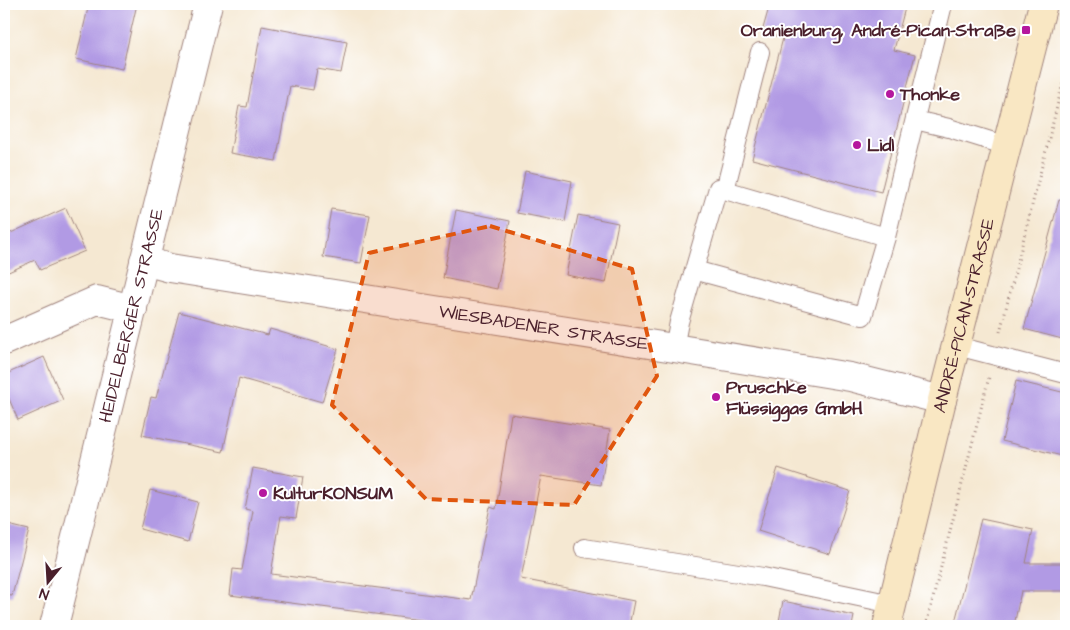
<svg xmlns="http://www.w3.org/2000/svg" width="1070" height="630" viewBox="0 0 1070 630" font-family="'Architects Daughter',sans-serif">
	<style>
		.building { fill: #b19ae4 }
		.lines { fill: none; stroke-linecap: round; stroke-linejoin: round }
		.lane-casing { stroke: #a0847e; stroke-width: 20 }
		.street-casing { stroke: #a0847e; stroke-width: 30 }
		.secondary-casing { stroke: #a0847e; stroke-width: 30 }
		.path { stroke: #a0847e; stroke-width: 3; stroke-dasharray: 1 4; stroke-linecap: butt }
		.lane { stroke: #fff; stroke-width: 18 }
		.street { stroke: #fff; stroke-width: 28 }
		.secondary { stroke: #f9e7c3; stroke-width: 28 }
		.marked { fill: #e0560e; fill-opacity: 0.2; stroke: #e0560e; stroke-width: 4; stroke-dasharray: 10 6; stroke-linejoin: round }
		.poi-dot { fill: #b5179e; stroke: #fff; stroke-width: 2 }
		.labels { text-anchor: middle; stroke-width: 4; stroke-linejoin: round; paint-order: stroke }
		.poi-label { font-size: 18px; font-weight: bold; fill: #4a1f2b; stroke: #fff; text-anchor: start }
		.street-label { font-size: 18px; fill: #4a1f2b; stroke: #fff }
	</style>
	<rect width="100%" height="100%" fill="#fff"/>
	<filter id="ink" filterUnits="userSpaceOnUse"><feTurbulence type="fractalNoise" baseFrequency=".02" numOctaves="2"/><feDisplacementMap in="SourceGraphic" scale="10" xChannelSelector="R" yChannelSelector="G"/><feConvolveMatrix kernelMatrix="1 2 1 2 8 2 1 2 1" color-interpolation-filters="sRGB"/></filter>
	<filter id="wash" filterUnits="userSpaceOnUse"><feTurbulence type="fractalNoise" baseFrequency=".0096" numOctaves="4" result="noise"/><feDisplacementMap in="SourceGraphic" scale="20" xChannelSelector="R" yChannelSelector="G"/><feGaussianBlur stdDeviation="1.12" result="paint"/><feColorMatrix in="noise" values="0 0 0 0 0 0 0 0 0 0 0 0 0 0 0 0 0 1.4 0 .05"/><feComposite in="paint" operator="in"/></filter>
	<g filter="url(#wash)">
		<rect width="100%" height="100%" fill="#f5e8d2"/>
		<g id="blocks">
			<g class="building">
				<polygon points="89,4 137,4 122,69 76,59"/>
				<polygon points="770,4 906,4 894,50 915,55 881,192 752,159 783,38 762,32"/>
				<polygon points="262,26 347,42 341,73 317,69 313,90 290,86 276,161 230,153 239,106 247,107"/>
				<polygon points="525,171 572,181 565,222 517,213"/>
				<polygon points="1059,200 1066,201 1066,340 1024,329"/>
				<polygon points="66,208 85,251 40,270 35,260 4,274 4,236"/>
				<polygon points="331,209 370,215 361,263 323,257"/>
				<polygon points="456,210 510,221 497,289 443,278"/>
				<polygon points="578,215 618,223 606,283 566,275"/>
				<polygon points="179,312 268,335 270,329 338,349 322,402 239,378 223,452 142,435 151,397 156,398"/>
				<polygon points="44,357 63,400 18,420 4,387 4,375"/>
				<polygon points="1016,381 1066,393 1066,457 1002,441"/>
				<polygon points="511,414 610,430 601,485 541,476 521,579 634,601 629,626 466,626 230,595 233,569 242,570 253,511 245,509 253,468 303,477 296,518 281,516 271,574 471,600 490,507 496,509"/>
				<polygon points="778,468 850,491 830,554 758,531"/>
				<polygon points="150,490 198,502 188,542 140,529"/>
				<polygon points="981,519 1033,530 1026,563 1066,563 1066,591 1021,591 1014,626 954,626"/>
				<polygon points="4,524 29,530 12,596 4,595"/>
				<polygon points="783,601 854,616 852,626 778,626"/>
			</g>
		</g>
	</g>
	<g filter="url(#ink)">
		<use href="#blocks" fill-opacity="0" stroke="#a0847e" stroke-width="1"/>
		<g class="lines">
			<defs>
				<g id="lane">
					<polyline points="915,120 949,128 1007,146"/>
					<polyline points="725,190 760,52"/>
					<polyline points="886,237 943,4"/>
					<polyline points="957,346 1066,374"/>
					<polyline points="674,348 679,322 718,188 886,237 863,316 694,270"/>
					<polyline points="584,548 763,577 892,604"/>
				</g>
				<g id="street">
					<path id="s1" d="M 144,261 L 170,268 L 674,348 L 850,377 L 942,400"/>
					<polyline points="4,341 97,300 133,309"/>
					<path id="s2" d="M 54,626 L 208,4"/>
				</g>
				<g id="secondary">
					<path id="s3" d="M 887,626 L 942,400 L 1043,4"/>
				</g>
			</defs>
			<use href="#lane" class="lane-casing"/>
			<use href="#street" class="street-casing"/>
			<use href="#secondary" class="secondary-casing"/>
			<g class="path">
				<polyline points="1000,332 1066,71"/>
				<polyline points="926,626 989,377"/>
			</g>
			<use href="#lane" class="lane"/>
			<use href="#street" class="street"/>
			<use href="#secondary" class="secondary"/>
		</g>
	</g>
	<path class="marked" d="M 490,226 L 632,269 L 657,376 L 574,505 L 426,499 L 332,405 L 369,253 Z"/>
	<g class="poi-dot">
		<rect x="1021" y="25" width="10" height="10" rx="2.5"/>
		<circle cx="890" cy="94" r="5"/>
		<circle cx="857" cy="145" r="5"/>
		<circle cx="716" cy="397" r="5"/>
		<circle cx="263" cy="493" r="5"/>
	</g>
	<g class="labels">
		<g class="poi-label">
			<text x="1016" y="36" text-anchor="end">Oranienburg, André-Pican-Straße</text>
			<text x="900" y="100">Thonke</text>
			<text x="867" y="151">Lidl</text>
			<text x="726" y="393">Pruschke<tspan x="726" dy="21">Flüssiggas GmbH</tspan></text>
			<text x="273" y="499">KulturKONSUM</text>
		</g>
		<g class="street-label">
			<text dy="6" stroke="none"><textPath href="#s2" startOffset="320">HEIDELBERGER STRASSE</textPath></text>
			<text dy="6" stroke="none"><textPath href="#s3" startOffset="320">ANDRÉ-PICAN-STRASSE</textPath></text>
			<text dy="6" stroke="none"><textPath href="#s1" startOffset="405">WIESBADENER STRASSE</textPath></text>
		</g>
	</g>
	<rect width="1070" height="630" fill="none" stroke="#fff" stroke-width="20"/>
	<g transform="translate(48 582) rotate(198)" stroke="#ffffff" stroke-width="4" paint-order="stroke">
	<path d="M0-4L9 19L0 12L-9 19Z" fill="#4a1f2b"/>
	<text y="-8" font-size="14" font-weight="bold" text-anchor="middle" fill="#4a1f2b">N</text>
	</g>
</svg>
